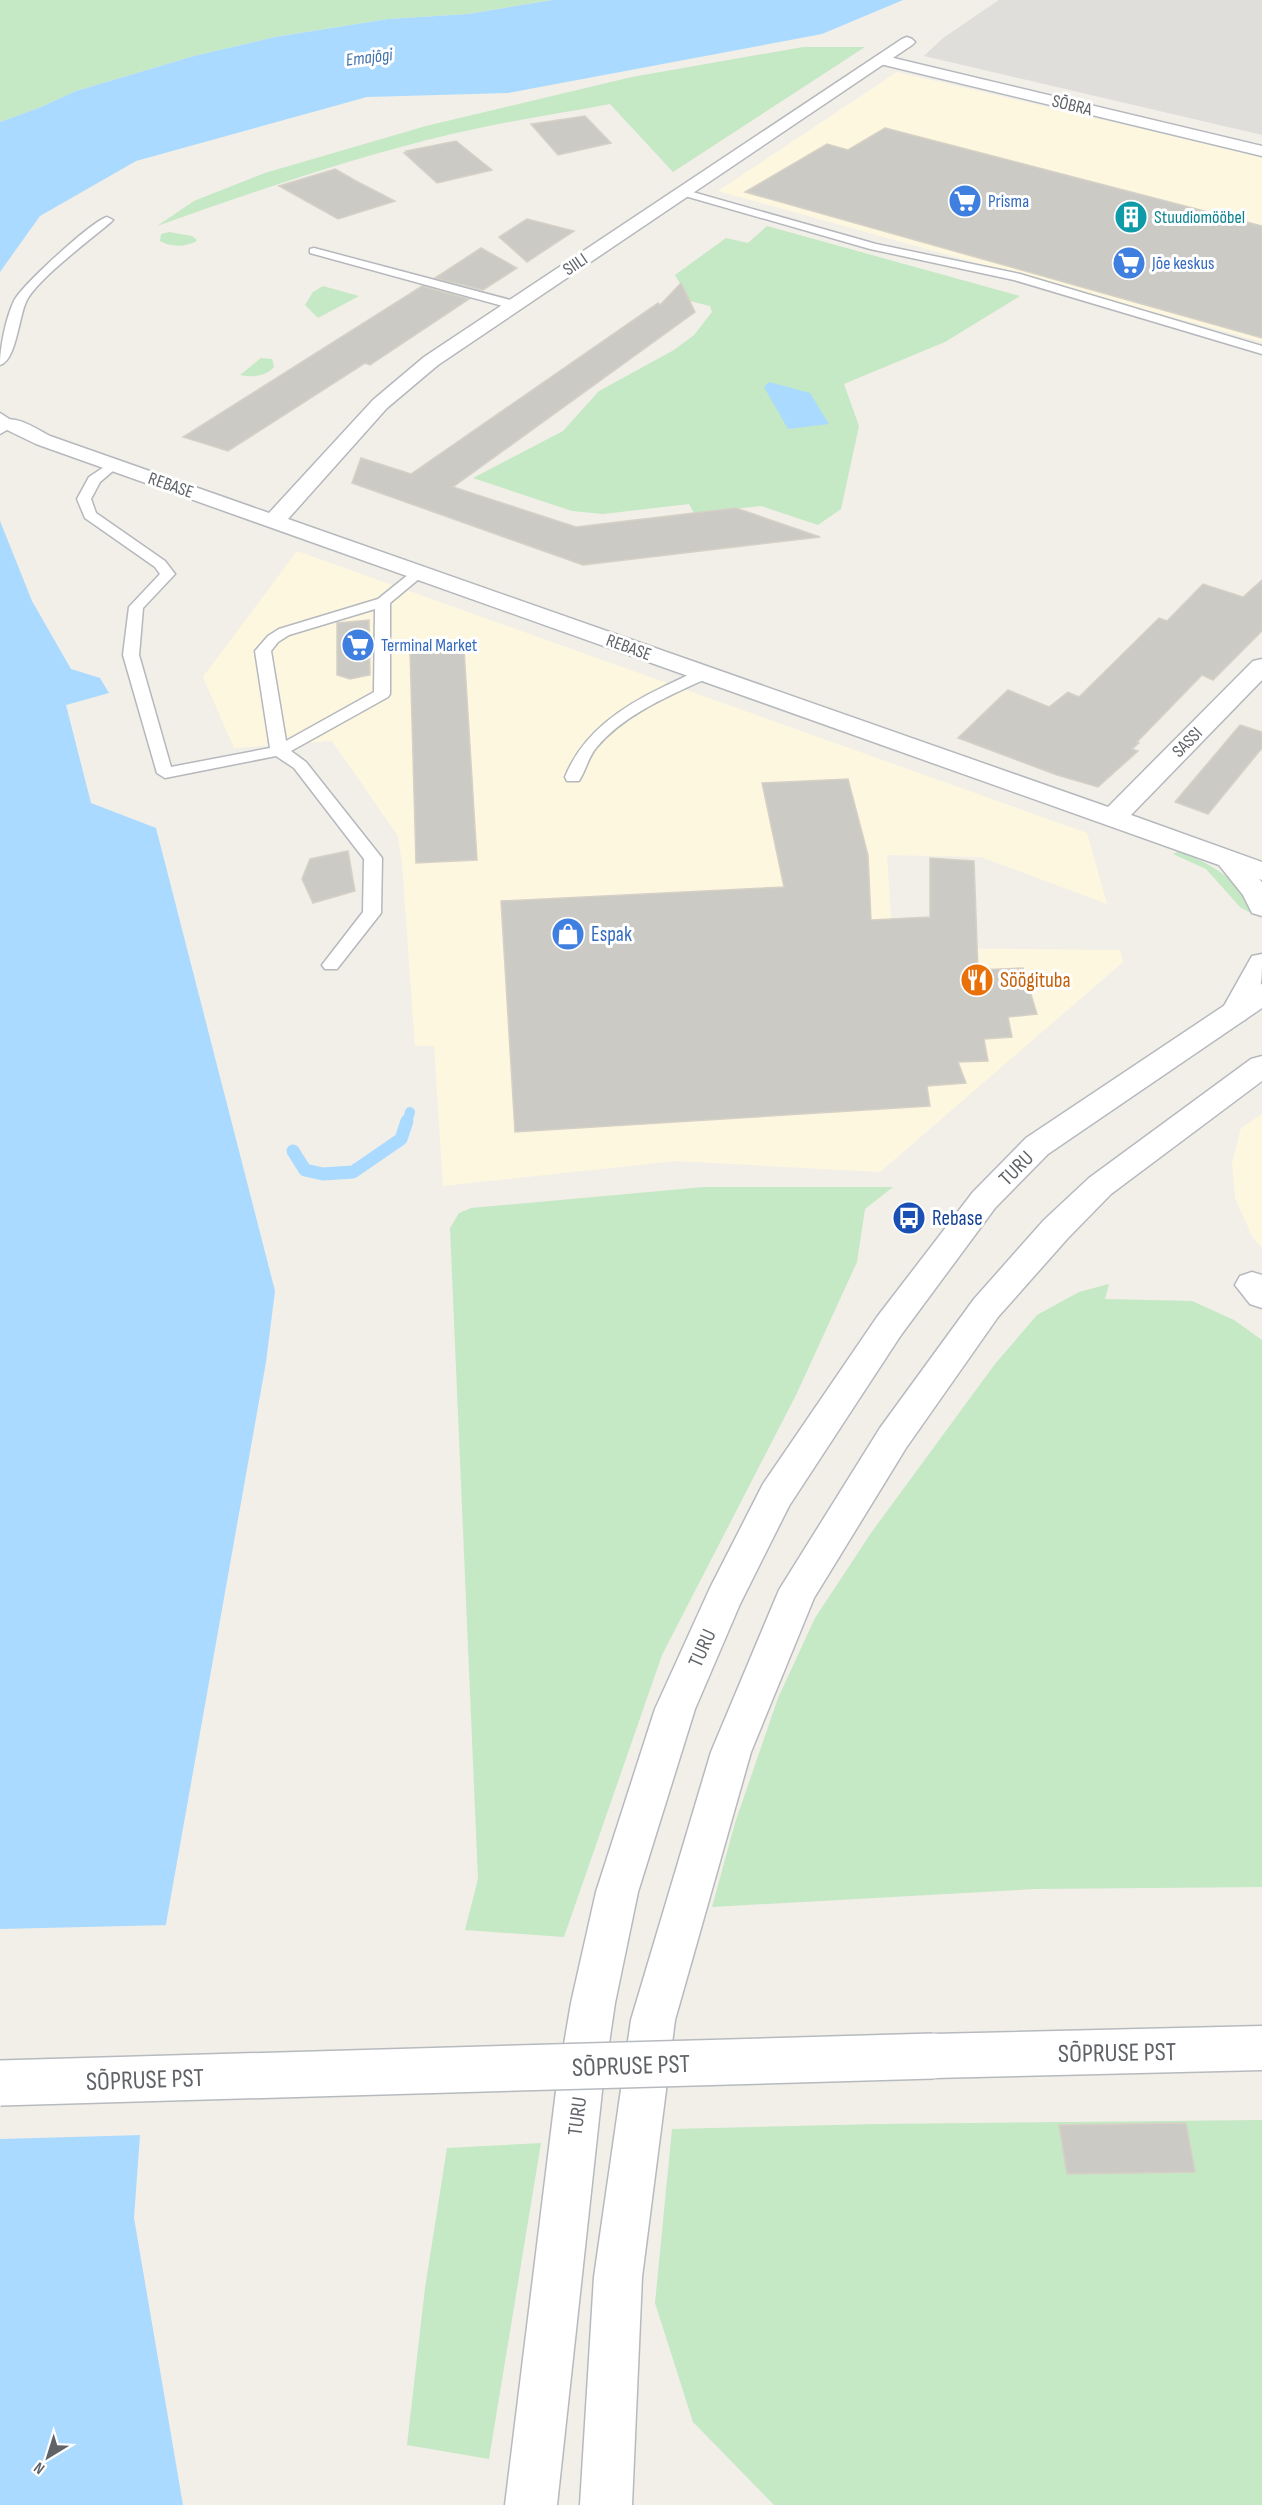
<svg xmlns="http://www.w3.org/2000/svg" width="1262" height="2505" viewBox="0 0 1262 2505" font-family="'Sofia Sans Condensed',sans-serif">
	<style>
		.commercial { fill: #fef7e0 }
		.industrial { fill: #e0deda }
		.green { fill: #c5e8c5 }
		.water { fill: #aadaff }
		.pier { fill: #f1efe8 }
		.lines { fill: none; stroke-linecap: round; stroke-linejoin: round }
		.stream-far1 { stroke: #aadaff; stroke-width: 10 }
		.stream { stroke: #aadaff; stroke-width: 13 }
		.building { fill: #cccac5; stroke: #d6d1c6; stroke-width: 1.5 }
		.lane-casing { stroke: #b5b8bc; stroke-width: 3 }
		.street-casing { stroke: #b5b8bc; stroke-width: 3 }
		.secondary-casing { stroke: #b6babf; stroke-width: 3 }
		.lane { fill: #fff; fill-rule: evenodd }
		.street { fill: #fff; fill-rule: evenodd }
		.secondary { fill: #fff; fill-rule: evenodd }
		.secondary-bridge-casing { stroke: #b6babf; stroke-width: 48; stroke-linecap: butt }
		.secondary-bridge { stroke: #fff; stroke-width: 45 }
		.labels { text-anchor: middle; stroke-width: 6; stroke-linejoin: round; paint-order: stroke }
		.far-water-label { font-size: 18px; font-style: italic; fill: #4174aa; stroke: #fff }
		.far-street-label { font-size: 18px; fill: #5f6368; stroke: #fff }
		.far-shop-label { font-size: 18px; fill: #366cbe; stroke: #fff; text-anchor: start }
		.far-culture-label { font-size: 18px; fill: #0d838f; stroke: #fff; text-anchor: start }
		.shop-label { font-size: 21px; fill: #366cbe; stroke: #fff; text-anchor: start }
		.food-label { font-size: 21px; fill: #c56008; stroke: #fff; text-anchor: start }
		.street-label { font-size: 21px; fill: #5f6368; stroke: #fff }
		.transit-label { font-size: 21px; fill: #164399; stroke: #fff; text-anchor: start }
		.near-street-label { font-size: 26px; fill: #5f6368; stroke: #fff }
	</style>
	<rect width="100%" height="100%" fill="#f1efe8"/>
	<g class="commercial">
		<polygon points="897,72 1262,157 1262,342 718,191"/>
		<polygon points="297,551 1087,833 1107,904 981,857 887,855 891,918 898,948 1120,950 1123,962 880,1172 675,1161 443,1186 434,1046 415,1046 402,864 398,836 332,741 234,748 203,677"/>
		<polygon points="1262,1114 1262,1248 1253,1238 1235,1198 1232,1164 1241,1128"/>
	</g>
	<polygon class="industrial" points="999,0 1262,0 1262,135 924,56 943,38"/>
	<g class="green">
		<polygon points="0,0 552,0 468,14 388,19 275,37 194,56 76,91 41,107 0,122"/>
		<path d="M 803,47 L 865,47 L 673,172 L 610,104 C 568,112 526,118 484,127 C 373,150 264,188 157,226 L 194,201 L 265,173 L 426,126 L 632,77 Z"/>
		<polygon points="767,226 1020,296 945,342 844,384 859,426 841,509 818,525 761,506 694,513 689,504 603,514 572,511 473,478 563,431 599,391 674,350 694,335 712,312 710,306 690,301 675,275 726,238 748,243"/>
		<path d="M 169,232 L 192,236 L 197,240 L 195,242 C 184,247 170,247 160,241 L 161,234 Z"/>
		<polygon points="323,286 359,296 318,318 305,305 313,292"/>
		<path d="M 261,358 L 272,359 L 274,367 C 266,376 252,378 240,375 Z"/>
		<path d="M 1179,851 C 1208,863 1244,880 1251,913 L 1241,908 L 1206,869 L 1173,854 Z"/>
		<polygon points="704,1187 893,1187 865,1209 857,1262 796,1395 662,1655 564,1937 465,1930 478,1879 450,1228 459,1213 471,1208"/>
		<polygon points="1109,1284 1105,1299 1192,1301 1234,1320 1262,1340 1262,1887 1035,1889 712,1907 735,1823 778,1698 815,1618 871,1533 995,1364 1037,1315 1079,1292"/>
		<polygon points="1262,2120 1262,2505 774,2505 693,2422 655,2303 672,2129 877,2124"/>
		<polygon points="541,2143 489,2459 407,2445 425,2288 447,2148"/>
	</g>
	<g class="water">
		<polygon points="552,0 903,0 822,34 508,93 367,97 136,161 40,216 0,272 0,122 41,107 76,91 194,56 275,37 388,19 468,14"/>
		<polygon points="769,382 810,393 829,424 788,429 764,387"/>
		<polygon points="0,521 32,601 71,669 100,678 109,693 66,705 91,803 156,828 275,1291 266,1362 148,2025 134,2218 183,2505 0,2505"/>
	</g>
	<polygon class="pier" points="169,1925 151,2025 143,2135 0,2139 0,1929"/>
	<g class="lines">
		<polyline class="stream-far1" points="407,1122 410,1112"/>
		<polyline class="stream" points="293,1151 305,1170 323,1174 353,1172 401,1139 407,1121"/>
	</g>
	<g class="building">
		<polygon points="585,116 611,143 558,155 531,124"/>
		<polygon points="885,128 1262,226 1262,338 745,192 827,144 848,150"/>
		<polygon points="456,141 492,170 437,183 404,153 408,152 406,151"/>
		<polygon points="335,169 356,181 395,201 338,219 279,186"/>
		<polygon points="527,219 574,231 527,262 499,237"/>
		<polygon points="481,248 517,268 483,290 435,278"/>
		<polygon points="681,283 695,312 453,487 576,527 736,508 820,537 583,565 352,483 361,458 411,474 658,303 660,305"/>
		<polygon points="422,286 469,299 370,365 365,363 228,451 183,437"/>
		<polygon points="1262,580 1262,631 1213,680 1202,675 1137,742 1139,743 1132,749 1138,751 1098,787 1057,775 958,738 1008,690 1049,707 1068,692 1079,697 1159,618 1167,621 1203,584 1243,597"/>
		<polygon points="369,620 370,675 350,679 337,675 337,623"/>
		<polygon points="464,649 477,860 416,863 410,651"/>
		<polygon points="1240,725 1262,732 1262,748 1208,814 1175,802"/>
		<polygon points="848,779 868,855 871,920 930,917 930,858 974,861 978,970 1023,968 1037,1014 1008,1017 1012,1037 984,1039 988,1061 958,1062 966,1083 927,1086 930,1106 515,1132 501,901 784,887 762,783"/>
		<polygon points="348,851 355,891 313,903 302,879 310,859"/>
		<polygon points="1186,2123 1195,2172 1067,2174 1059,2125"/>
	</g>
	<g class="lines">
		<defs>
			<g id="lane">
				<polygon points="682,189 876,244 1020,274 1262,346 1262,354 1014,280 870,249 678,194 678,190"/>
				<path d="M 107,217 L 113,220 L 111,222 C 91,239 35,281 26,302 C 19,316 16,361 0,365 C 0,347 6,318 14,301 C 21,286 92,221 107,217 Z"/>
				<polygon points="314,248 518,302 520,305 514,309 310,253 310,249"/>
				<polygon points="0,413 17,424 0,434"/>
				<path d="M 113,461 L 120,465 L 100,482 L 91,499 L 96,513 L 165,561 L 175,574 L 143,608 L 139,655 L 171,767 L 270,748 L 255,651 L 268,636 L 279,629 L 378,599 L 414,570 L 424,570 L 426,573 L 390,603 L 390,694 L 388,697 L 291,751 L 306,762 L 382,858 L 381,913 L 337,969 L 325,969 L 322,965 L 363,912 L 364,859 L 294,768 L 276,756 L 165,778 L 157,773 L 123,655 L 129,607 L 160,574 L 155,567 L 85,518 L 77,499 L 89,477 ZM 375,609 L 374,692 L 286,741 L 271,651 L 278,642 L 289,635 Z"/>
				<path d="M 704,669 L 710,671 L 712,674 L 710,677 C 671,695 624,714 596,748 C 588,758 586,770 579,781 L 567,781 L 565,777 C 583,732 623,706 665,686 C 678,680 691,673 704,669 Z"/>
			</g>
			<g id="street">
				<path d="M 907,37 L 912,39 L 915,42 L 912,45 L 438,365 L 387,408 L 288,519 L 1108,807 L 1253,661 L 1262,659 L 1262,680 L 1131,815 L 1262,862 L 1262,880 L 1259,879 L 1262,882 L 1262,916 L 1252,913 L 1243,895 L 1219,865 L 36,444 L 3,428 L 0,425 L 3,420 C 19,416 36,429 50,436 L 269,513 L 373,400 L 424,357 L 902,39 Z"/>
				<path d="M 1262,954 C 1262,986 1262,991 1245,1020 L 1235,1023 L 1225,1020 L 1220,1013 L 1248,963 L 1252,956 Z"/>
			</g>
			<g id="secondary">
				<polygon points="881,55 1262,146 1262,156 876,63 873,60 876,57"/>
				<polygon points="1262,984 1262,1008 1048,1154 995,1208 901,1335 789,1506 740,1604 695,1709 638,1892 615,2003 602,2091 557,2505 505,2505 556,2091 571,2003 596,1892 655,1709 710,1588 763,1484 877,1317 973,1192 1026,1138 1252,987"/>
				<polygon points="1262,1056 1262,1081 1111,1194 1068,1238 998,1317 906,1448 814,1598 751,1752 675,2020 642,2277 632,2505 580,2505 594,2277 631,2020 711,1752 779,1590 880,1428 974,1299 1044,1220 1089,1178 1251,1059"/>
				<polygon points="1252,1272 1262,1275 1262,1308 1250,1304 1235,1285 1240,1276"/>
				<polygon points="1262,2026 1262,2070 933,2078 917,2072 911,2056 917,2040 933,2034"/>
			</g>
		</defs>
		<use href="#lane" class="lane-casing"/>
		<use href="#street" class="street-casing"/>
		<use href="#secondary" class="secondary-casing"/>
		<use href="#lane" class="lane"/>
		<use href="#street" class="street"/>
		<use href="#secondary" class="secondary"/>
		<defs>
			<polyline id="secondary-bridge" points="0,2083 933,2056"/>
		</defs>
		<use href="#secondary-bridge" class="secondary-bridge-casing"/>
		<use href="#secondary-bridge" class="secondary-bridge"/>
	</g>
	<defs>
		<symbol id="supermarket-disc" viewBox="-11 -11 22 22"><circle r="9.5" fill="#3f7fe0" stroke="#fff"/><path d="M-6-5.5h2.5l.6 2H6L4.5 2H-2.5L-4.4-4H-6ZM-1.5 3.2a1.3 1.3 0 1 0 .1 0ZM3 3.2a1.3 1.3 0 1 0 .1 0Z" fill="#fff"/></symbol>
		<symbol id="building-disc" viewBox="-11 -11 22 22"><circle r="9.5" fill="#0f9aa8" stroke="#fff"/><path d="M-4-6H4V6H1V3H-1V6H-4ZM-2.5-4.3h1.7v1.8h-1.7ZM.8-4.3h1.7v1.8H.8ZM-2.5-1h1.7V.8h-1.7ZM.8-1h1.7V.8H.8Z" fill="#fff"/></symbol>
		<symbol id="shop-disc" viewBox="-11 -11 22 22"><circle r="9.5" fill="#3f7fe0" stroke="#fff"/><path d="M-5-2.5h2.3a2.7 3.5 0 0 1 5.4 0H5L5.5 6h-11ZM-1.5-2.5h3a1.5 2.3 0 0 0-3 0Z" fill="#fff"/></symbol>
		<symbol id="restaurant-disc" viewBox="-11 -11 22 22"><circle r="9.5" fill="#e8710a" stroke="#fff"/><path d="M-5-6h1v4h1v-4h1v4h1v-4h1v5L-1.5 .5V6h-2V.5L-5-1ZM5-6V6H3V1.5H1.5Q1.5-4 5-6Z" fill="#fff"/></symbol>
		<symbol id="bus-disc" viewBox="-11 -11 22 22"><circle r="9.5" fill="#1a4fb4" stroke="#fff"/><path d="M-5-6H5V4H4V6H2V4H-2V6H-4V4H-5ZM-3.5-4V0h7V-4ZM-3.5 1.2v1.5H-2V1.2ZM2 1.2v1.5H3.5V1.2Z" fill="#fff"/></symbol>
	</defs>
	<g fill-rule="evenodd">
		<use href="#supermarket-disc" x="946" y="182" width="38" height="38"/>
		<use href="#building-disc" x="1112" y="198" width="38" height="38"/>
		<use href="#supermarket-disc" x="1110" y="244" width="38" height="38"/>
		<use href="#supermarket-disc" x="339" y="626" width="38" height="38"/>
		<use href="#shop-disc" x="549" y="915" width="38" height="38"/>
		<use href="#restaurant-disc" x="958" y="961" width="38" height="38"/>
		<use href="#bus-disc" x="890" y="1199" width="38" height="38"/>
	</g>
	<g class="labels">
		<g class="far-water-label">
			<text transform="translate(369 57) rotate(-7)" y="6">Emajõgi</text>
		</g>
		<g class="far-street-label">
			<text transform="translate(1072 105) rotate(14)" y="6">SÕBRA</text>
			<text transform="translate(575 264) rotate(-34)" y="6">SIILI</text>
			<text transform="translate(171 485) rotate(19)" y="6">REBASE</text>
			<text transform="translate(629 647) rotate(20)" y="6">REBASE</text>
			<text transform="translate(1187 742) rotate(-45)" y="6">SASSI</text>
		</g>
		<g class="far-shop-label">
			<text x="988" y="207">Prisma</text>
			<text x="1152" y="269">Jõe keskus</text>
			<text x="381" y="651">Terminal Market</text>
		</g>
		<g class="far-culture-label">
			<text x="1154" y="223">Stuudiomööbel</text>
		</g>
		<g class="shop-label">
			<text x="591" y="941">Espak</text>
		</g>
		<g class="food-label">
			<text x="1000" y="987">Söögituba</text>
		</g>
		<g class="street-label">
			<text transform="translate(1016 1168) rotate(-45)" y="7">TURU</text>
			<text transform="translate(702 1648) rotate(-66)" y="7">TURU</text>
			<text transform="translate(577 2116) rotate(-83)" y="7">TURU</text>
		</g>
		<g class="transit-label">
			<text x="932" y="1225">Rebase</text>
		</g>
		<g class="near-street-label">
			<text transform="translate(1117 2052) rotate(-1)" y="9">SÕPRUSE PST</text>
			<text transform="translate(631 2065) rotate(-2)" y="9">SÕPRUSE PST</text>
			<text transform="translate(145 2079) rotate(-2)" y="9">SÕPRUSE PST</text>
		</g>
	</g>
	<g transform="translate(48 2457) rotate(218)" stroke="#ffffff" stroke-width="4.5" paint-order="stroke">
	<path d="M0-4.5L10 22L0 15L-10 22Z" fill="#5f6368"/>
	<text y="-9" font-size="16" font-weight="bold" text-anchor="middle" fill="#5f6368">N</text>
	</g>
</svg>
